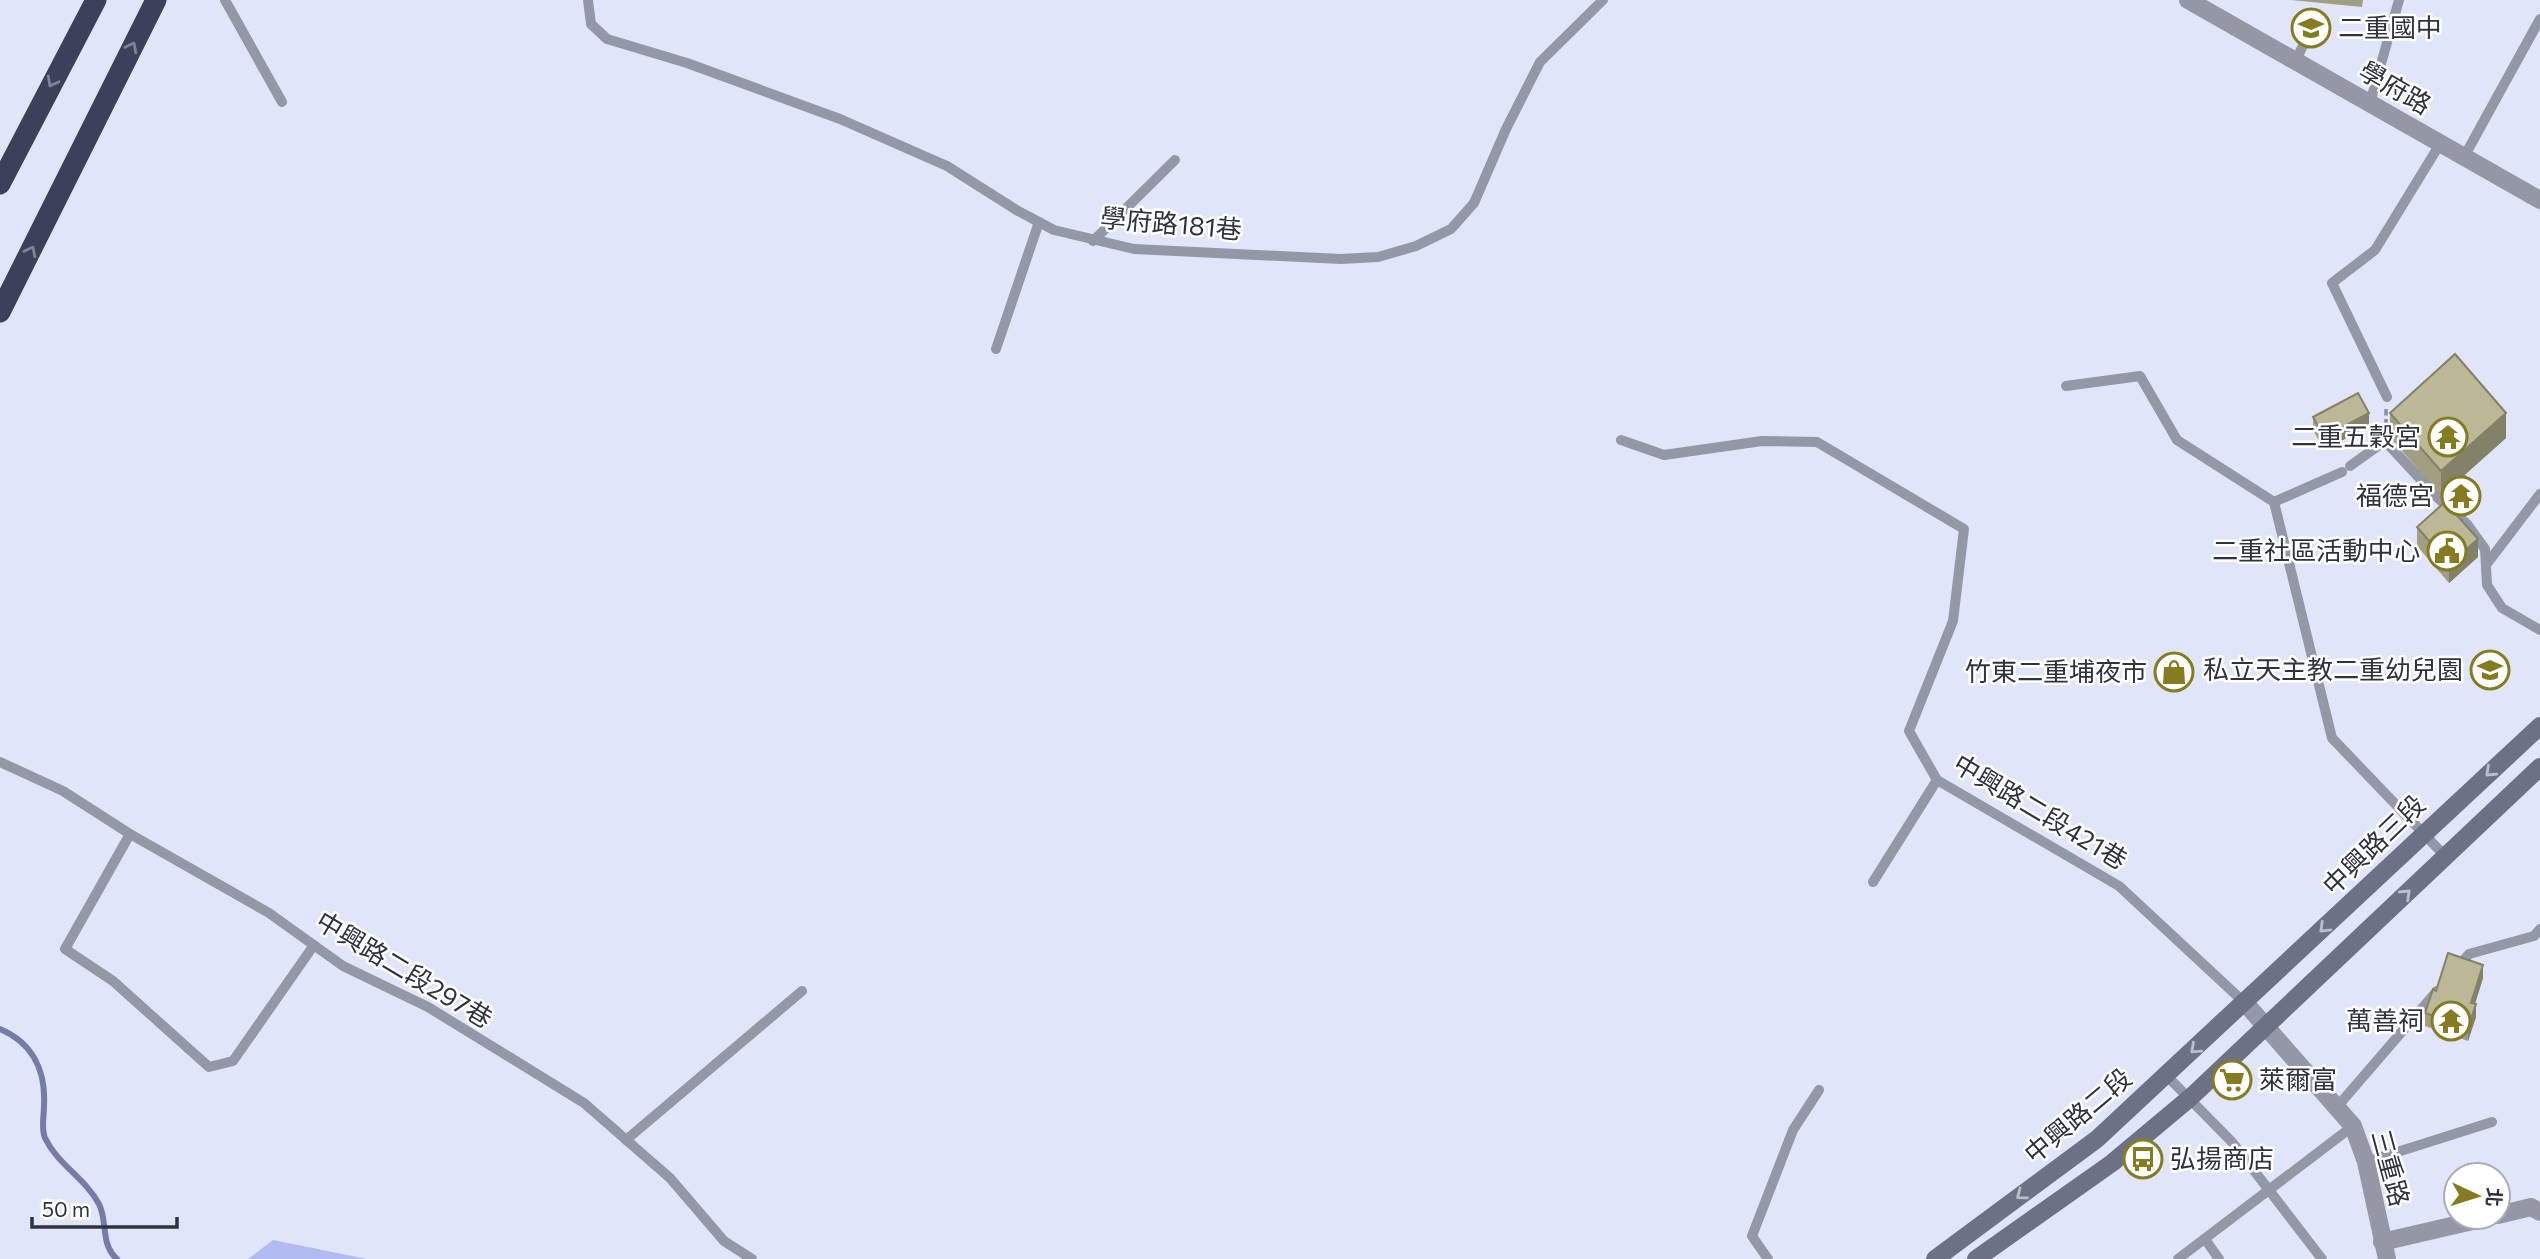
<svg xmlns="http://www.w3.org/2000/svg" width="2540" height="1259" viewBox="0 0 2540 1259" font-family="Commissioner,'Noto Sans TC',sans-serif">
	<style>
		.green { fill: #b2bbf1 }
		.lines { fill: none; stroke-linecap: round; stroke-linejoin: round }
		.stream { stroke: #747ca7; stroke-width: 6 }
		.path { stroke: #8b8fa0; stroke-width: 3.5; stroke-dasharray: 7 3.5; stroke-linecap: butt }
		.service { stroke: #9497a5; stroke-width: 10 }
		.minor { stroke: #9497a5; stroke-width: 18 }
		.tertiary { stroke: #9497a5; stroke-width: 18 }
		.secondary { stroke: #6d7185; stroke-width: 18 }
		.motorway { stroke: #3b405b; stroke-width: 21 }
		.wall { fill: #a29e81 }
		.shaded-wall { fill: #848169 }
		.building { fill: #bcb896; stroke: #848169; stroke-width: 2 }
		.oneway { stroke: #808394 }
		.oneway2 { stroke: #bdbfc8 }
		.labels { text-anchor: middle; stroke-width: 5; stroke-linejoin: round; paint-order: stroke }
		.poi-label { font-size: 26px; fill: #2f323f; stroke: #fff; text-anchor: end }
		.street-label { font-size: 26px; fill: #2f323f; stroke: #fff }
	</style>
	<rect width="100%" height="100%" fill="#e1e5f9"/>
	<polygon class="green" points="273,1240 367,1259 248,1259"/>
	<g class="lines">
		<path class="stream" d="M 0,1029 C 33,1043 46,1071 44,1106 C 44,1116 41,1129 45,1138 C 58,1165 85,1178 99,1204 C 108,1222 100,1244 117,1259"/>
		<g class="path">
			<polyline points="2386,426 2386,409"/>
			<polyline points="2370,506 2376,500"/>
		</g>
		<g class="service">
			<polyline points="225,0 282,102"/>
			<polyline points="588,0 591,24 607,39 687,63 840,119 947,166 1018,211 1054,230 1134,249 1341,259 1378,257 1416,246 1451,229 1474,203 1506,129 1540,62 1603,0"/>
			<polyline points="2295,62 2315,21"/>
			<polyline points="2370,103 2399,0"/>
			<polyline points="2464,157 2540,19"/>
			<polyline points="1093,241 1175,160"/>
			<polyline points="996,349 1039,222"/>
			<polyline points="2066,386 2140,376 2177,440 2274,502"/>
			<polyline points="2387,397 2332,283 2375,250 2440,144"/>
			<polyline points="1621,440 1664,455 1762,441 1817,442 1964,529 1953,621 1909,731 1937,780 2119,886 2246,1004"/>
			<polyline points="2350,466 2385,441 2438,498 2467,524 2485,549 2487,585 2502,608 2540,630"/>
			<polyline points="2342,472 2274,502 2332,738 2446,857"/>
			<polyline points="2486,565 2540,494"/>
			<polyline points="0,762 63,791 130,834 269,913 343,966 428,1007 584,1103 670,1178 724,1241 752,1259"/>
			<polyline points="130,834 65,949 113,981 209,1067 233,1061 314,945"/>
			<polyline points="1873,882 1937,780"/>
			<polyline points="2457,968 2469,954 2534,936 2540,929"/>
			<polyline points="2166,1075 2232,1142 2322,1259"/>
			<polyline points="2337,1107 2437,991"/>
			<polyline points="626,1140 802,991"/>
			<polyline points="2366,1162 2492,1122"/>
			<polyline points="2205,1239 2219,1259"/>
			<polyline points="1768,1259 1752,1236 1793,1130 1819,1090"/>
			<polyline points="2178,1259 2353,1126"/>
		</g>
		<g class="minor">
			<polyline points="2246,1004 2353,1126 2366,1162 2387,1259"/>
			<polyline points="2498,1215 2531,1207 2540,1212"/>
			<polyline points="2382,1242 2490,1217"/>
		</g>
		<polyline class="tertiary" points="2188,0 2540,200"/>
		<g class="secondary">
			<polyline points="1935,1259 2097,1139 2540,726"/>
			<polyline points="1976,1259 2112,1163 2191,1097 2540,767"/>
		</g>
		<g class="motorway">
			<polyline points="0,184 96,0"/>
			<polyline points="0,312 156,0"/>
		</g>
	</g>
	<g class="wall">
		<polygon points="2291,0 2363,0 2362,7"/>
		<polygon points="2390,413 2506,438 2441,496 2390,437"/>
		<polygon points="2313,417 2369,426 2324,450 2313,430"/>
		<polygon points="2447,492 2475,493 2457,509 2447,499"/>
		<polygon points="2417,527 2478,557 2449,583 2417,546"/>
		<polygon points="2483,978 2475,1004 2476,1017 2468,1041 2425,1026 2425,1013 2436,991"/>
	</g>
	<g class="shaded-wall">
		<polygon points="2369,413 2369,426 2324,450 2324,437"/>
		<polygon points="2506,413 2506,438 2441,496 2441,471"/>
		<polygon points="2475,486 2475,493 2457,509 2457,503"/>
		<polygon points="2478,539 2478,557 2449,583 2449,564"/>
		<polygon points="2483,965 2483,978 2471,1016 2471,1003"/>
		<polygon points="2476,1004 2476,1017 2468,1041 2468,1028"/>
	</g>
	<g class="building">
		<polygon points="2455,354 2506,413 2441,471 2390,413"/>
		<polygon points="2358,393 2369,413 2324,437 2313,417"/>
		<polygon points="2465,476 2475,486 2457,503 2447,492"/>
		<polygon points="2445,502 2478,539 2449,564 2417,527"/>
		<polygon points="2448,953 2483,965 2471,1003 2476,1004 2468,1028 2425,1013 2433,989 2436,991"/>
	</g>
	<defs><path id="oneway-chevron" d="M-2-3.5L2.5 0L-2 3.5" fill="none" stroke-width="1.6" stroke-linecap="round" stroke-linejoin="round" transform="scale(1.75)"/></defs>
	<g class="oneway">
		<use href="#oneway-chevron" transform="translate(132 47) rotate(-63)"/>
		<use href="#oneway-chevron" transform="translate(52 82) rotate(118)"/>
		<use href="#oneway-chevron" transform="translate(31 251) rotate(-63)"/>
	</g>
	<g class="oneway2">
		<use href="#oneway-chevron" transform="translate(2490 772) rotate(137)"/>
		<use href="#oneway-chevron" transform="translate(2406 894) rotate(-43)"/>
		<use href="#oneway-chevron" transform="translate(2324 928) rotate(136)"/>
		<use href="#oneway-chevron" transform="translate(2195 1049) rotate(138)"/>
		<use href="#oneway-chevron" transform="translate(2021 1195) rotate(143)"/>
	</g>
	<defs>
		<symbol id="school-ring" viewBox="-11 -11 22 22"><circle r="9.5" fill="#fff" stroke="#857b20" stroke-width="1.5"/><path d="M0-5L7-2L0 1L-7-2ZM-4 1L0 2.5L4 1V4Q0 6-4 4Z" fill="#857b20"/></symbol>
		<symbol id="temple-ring" viewBox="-11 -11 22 22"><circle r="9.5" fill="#fff" stroke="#857b20" stroke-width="1.5"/><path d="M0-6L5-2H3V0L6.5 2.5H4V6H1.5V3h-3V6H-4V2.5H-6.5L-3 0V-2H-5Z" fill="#857b20"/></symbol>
		<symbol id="civic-ring" viewBox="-11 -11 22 22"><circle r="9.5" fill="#fff" stroke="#857b20" stroke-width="1.5"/><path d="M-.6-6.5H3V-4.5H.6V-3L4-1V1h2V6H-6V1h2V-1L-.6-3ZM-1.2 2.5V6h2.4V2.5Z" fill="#857b20"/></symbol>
		<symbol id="shop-ring" viewBox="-11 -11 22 22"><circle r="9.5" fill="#fff" stroke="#857b20" stroke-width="1.5"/><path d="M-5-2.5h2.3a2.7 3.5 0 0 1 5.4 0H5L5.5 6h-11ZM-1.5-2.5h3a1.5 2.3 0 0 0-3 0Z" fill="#857b20"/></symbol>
		<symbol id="supermarket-ring" viewBox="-11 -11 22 22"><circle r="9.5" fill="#fff" stroke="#857b20" stroke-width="1.5"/><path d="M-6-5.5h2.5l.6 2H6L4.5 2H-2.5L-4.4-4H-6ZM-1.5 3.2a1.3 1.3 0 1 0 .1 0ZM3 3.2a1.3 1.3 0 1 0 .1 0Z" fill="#857b20"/></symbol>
		<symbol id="bus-ring" viewBox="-11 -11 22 22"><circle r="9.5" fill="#fff" stroke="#857b20" stroke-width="1.5"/><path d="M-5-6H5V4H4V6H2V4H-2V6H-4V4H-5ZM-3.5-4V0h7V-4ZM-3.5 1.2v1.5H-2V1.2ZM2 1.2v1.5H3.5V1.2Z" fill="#857b20"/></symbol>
	</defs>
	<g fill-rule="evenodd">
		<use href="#school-ring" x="2289" y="6" width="44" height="44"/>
		<use href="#temple-ring" x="2426" y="415" width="44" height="44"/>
		<use href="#temple-ring" x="2439" y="474" width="44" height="44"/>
		<use href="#civic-ring" x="2425" y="529" width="44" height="44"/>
		<use href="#school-ring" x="2468" y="648" width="44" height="44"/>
		<use href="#shop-ring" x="2152" y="650" width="44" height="44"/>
		<use href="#temple-ring" x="2429" y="999" width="44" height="44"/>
		<use href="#supermarket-ring" x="2210" y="1058" width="44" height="44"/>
		<use href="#bus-ring" x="2121" y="1137" width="44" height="44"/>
	</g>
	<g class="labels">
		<g class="poi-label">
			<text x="2338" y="37" text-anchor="start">二重國中</text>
			<text x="2421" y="446">二重五穀宮</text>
			<text x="2434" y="505">福德宮</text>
			<text x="2420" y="560">二重社區活動中心</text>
			<text x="2463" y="679">私立天主教二重幼兒園</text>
			<text x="2147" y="681">竹東二重埔夜市</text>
			<text x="2424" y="1030">萬善祠</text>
			<text x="2259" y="1089" text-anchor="start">萊爾富</text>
			<text x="2170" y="1168" text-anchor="start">弘揚商店</text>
		</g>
		<g class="street-label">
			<text transform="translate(2395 88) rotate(30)" y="9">學府路</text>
			<text transform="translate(1171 224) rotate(5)" y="9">學府路181巷</text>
			<text transform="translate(2040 812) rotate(31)" y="9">中興路二段421巷</text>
			<text transform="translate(2374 845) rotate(-44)" y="9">中興路三段</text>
			<text transform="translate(404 970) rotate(31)" y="9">中興路二段297巷</text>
			<text transform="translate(2078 1116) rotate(-40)" y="9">中興路二段</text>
			<text transform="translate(2390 1168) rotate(75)" y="9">三重路</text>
		</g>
	</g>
	<g transform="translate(2477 1196) rotate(94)"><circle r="33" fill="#ffffff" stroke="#acadb2" stroke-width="2"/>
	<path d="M0-5L12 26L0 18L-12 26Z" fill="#857b20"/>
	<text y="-10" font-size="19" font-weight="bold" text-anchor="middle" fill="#2f323f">北</text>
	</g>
	<path d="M32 1217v10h145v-10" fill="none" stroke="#2f323f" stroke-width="3.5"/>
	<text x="42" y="1217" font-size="21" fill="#2f323f" stroke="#ffffff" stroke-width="5" paint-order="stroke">50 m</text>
</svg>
